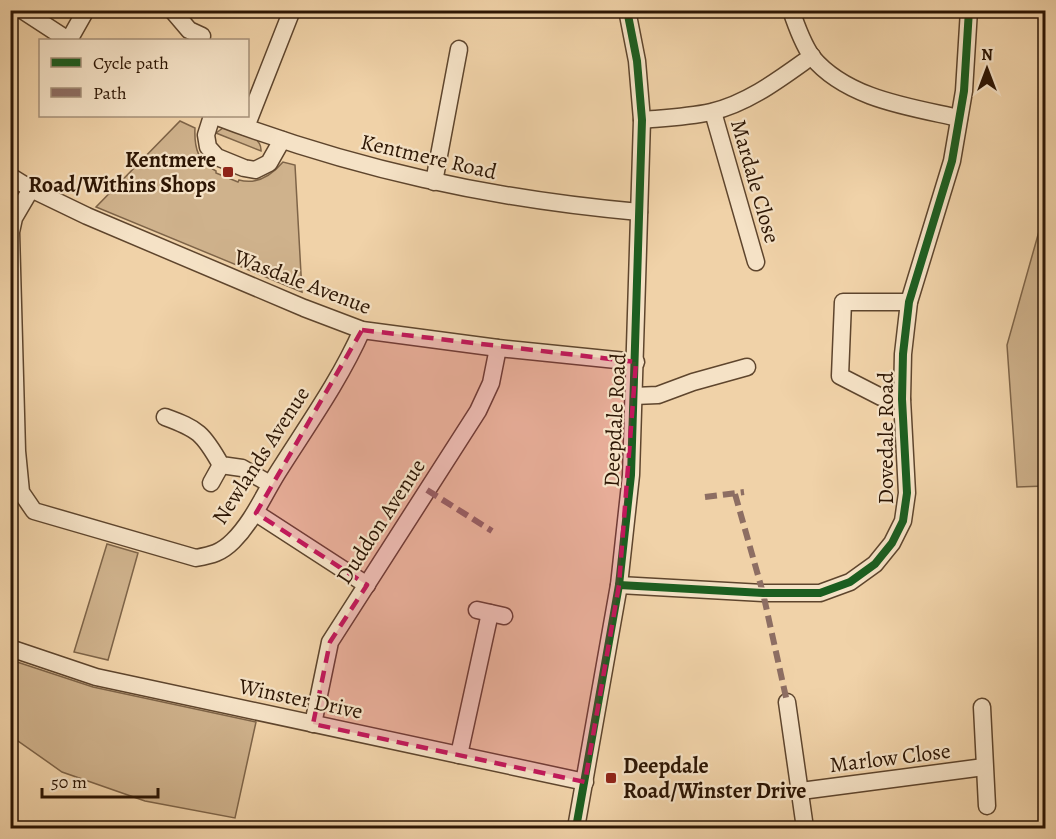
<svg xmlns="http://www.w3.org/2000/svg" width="1056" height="839" viewBox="0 0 1056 839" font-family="Alegreya,serif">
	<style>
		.green { fill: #cfb28c; stroke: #7e6448; stroke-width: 1.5 }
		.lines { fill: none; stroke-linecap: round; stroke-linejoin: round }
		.minor-casing { stroke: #5e452d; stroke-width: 19 }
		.minor { stroke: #f5e2c6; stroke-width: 16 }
		.quiet { stroke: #8d6e63; stroke-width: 6; stroke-dasharray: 12 6; stroke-linecap: butt }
		.cycleway-casing { stroke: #f5e2c6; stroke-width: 11 }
		.cycleway { stroke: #1b5e20; stroke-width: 8 }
		.marked { fill: #c2185b; fill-opacity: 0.2; stroke: #c2185b; stroke-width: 4.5; stroke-dasharray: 12 8; stroke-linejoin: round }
		.poi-dot { fill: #8f2418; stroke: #f5e2c6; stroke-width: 2 }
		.labels { text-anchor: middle; stroke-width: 4.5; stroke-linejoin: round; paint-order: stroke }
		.street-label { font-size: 22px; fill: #2d1604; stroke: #f5e2c6 }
		.poi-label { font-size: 22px; font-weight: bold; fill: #2d1604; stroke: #f5e2c6; text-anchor: end }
	</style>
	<rect width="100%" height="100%" fill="#f0d2a8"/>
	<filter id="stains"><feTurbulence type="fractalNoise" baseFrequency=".00333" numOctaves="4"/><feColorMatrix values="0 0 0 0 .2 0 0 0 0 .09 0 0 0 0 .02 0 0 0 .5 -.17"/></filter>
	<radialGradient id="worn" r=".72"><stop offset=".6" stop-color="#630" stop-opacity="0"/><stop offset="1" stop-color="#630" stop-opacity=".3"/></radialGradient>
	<g class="green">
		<path d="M 180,121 L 195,128 C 194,148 198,162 216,171 L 216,173 L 238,182 L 239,180 C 257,185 271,176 283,162 L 295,165 L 302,292 L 96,207 Z"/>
		<path d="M 223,128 L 227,128 C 239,132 262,135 261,151 L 216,133 Z"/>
		<polygon points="1045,210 1045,486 1017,487 1007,345"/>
		<polygon points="107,544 138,553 108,660 74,652"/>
		<polygon points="11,660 93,687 256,722 235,818 145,801 62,772 11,736"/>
	</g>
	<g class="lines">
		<defs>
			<g id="minor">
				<polyline points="22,10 68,40"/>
				<polyline points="172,10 189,30 202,36"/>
				<path d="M 791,10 C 796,25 803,44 812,57 C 847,99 910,107 959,118"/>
				<polyline points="69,40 86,10"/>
				<polyline points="713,112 756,262"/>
				<polyline points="212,116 206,135 208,147 217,157 244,168 255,170 269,163 282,140"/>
				<path d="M 215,116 C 354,169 491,199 639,212"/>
				<path d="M 642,120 C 665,118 688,117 711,112 C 749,103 781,78 812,56"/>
				<polyline points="246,127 292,10"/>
				<polyline points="10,176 31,189 87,216 304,308 362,330 498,348 636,362"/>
				<polyline points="434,182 459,49"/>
				<path d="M 31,189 L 14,218 L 11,232 L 17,451 L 21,492 L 34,511 L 196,558 C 212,555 221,553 233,541 C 253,521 263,496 278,472 C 307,426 340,380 362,330"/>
				<polyline points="634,396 658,395 693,382 747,367"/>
				<polyline points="902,399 881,397 840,376 843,302 909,302"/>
				<path d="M 165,417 C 198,429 203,433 221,465 L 242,468 L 270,484"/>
				<polyline points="211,483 221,465"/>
				<polyline points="256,513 367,585"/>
				<polyline points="619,585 763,593 820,593 850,582 875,564 892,543 903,521 907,493 902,399 903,354 909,302 952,161 964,91 969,10"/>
				<polyline points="477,610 504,616"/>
				<polyline points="10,648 96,677 585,782"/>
				<polyline points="787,702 805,828"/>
				<polyline points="982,707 987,806"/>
				<polyline points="313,724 330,642 478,411 491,383 498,348"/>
				<polyline points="459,755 490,613"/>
				<polyline points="801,791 984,767"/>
				<polyline points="576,828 619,585 631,475 642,120 637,61 627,10"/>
			</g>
		</defs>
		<use href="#minor" class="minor-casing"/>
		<use href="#minor" class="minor"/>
		<g class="quiet">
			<polyline points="427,490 492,531"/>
			<polyline points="735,494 763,593 787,702"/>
			<polyline points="705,497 744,492"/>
		</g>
		<defs>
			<g id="cycleway">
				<polyline points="619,585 763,593 820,593 850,582 875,564 892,543 903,521 907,493 902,399 903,354 909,302 952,161 964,91 969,10"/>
				<polyline points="576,828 619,585 631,475 642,120 637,61 627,10"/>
			</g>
		</defs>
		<use href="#cycleway" class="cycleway-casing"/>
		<use href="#cycleway" class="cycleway"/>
	</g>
	<path class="marked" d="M 362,330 L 636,362 L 619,585 L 585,782 L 313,724 L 330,642 L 367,585 L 256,513 Z"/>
	<g class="poi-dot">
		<rect x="222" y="166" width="12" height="12" rx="3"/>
		<rect x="605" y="772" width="12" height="12" rx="3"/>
	</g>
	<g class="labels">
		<g class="street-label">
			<text transform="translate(429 156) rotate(13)" y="8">Kentmere Road</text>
			<text transform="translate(756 181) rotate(74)" y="8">Mardale Close</text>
			<text transform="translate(303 281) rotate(21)" y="8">Wasdale Avenue</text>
			<text transform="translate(614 420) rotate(-87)" y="8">Deepdale Road</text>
			<text transform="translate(885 438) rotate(-90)" y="8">Dovedale Road</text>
			<text transform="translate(260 455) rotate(-57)" y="8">Newlands Avenue</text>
			<text transform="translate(380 521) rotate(-57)" y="8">Duddon Avenue</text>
			<text transform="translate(301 698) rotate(12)" y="8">Winster Drive</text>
			<text transform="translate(890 757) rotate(-7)" y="8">Marlow Close</text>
		</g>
		<g class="poi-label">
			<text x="216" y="167">Kentmere<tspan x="216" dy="25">Road/Withins Shops</tspan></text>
			<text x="623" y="773" text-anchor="start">Deepdale<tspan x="623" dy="25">Road/Winster Drive</tspan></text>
		</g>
	</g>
	<rect width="1056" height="839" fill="none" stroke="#f0d2a8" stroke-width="36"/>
	<rect x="12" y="12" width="1032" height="815" fill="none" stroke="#2d1604" stroke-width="3"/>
	<rect x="18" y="18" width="1020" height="803" fill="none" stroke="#2d1604" stroke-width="1.5"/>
	<rect x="39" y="39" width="210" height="78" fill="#f5e2c6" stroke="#a59078" stroke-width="1.5"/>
	<rect x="51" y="58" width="30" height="9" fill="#1b5e20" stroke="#a59078" stroke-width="1.5"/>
	<text x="93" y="69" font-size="18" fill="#2d1604">Cycle path</text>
	<rect x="51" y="88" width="30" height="9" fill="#8d6e63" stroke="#a59078" stroke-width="1.5"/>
	<text x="93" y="99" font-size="18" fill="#2d1604">Path</text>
	<g transform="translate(987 69)" stroke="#f5e2c6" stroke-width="4.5" paint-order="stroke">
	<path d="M0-4.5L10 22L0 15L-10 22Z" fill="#2d1604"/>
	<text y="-9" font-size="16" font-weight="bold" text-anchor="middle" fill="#2d1604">N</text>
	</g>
	<path d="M42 788v9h116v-9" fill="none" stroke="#2d1604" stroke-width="3"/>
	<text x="51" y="788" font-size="18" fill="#2d1604" stroke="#f5e2c6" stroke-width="4.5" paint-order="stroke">50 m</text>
	<rect width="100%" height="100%" filter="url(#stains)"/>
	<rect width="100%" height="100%" fill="url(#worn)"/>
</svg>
